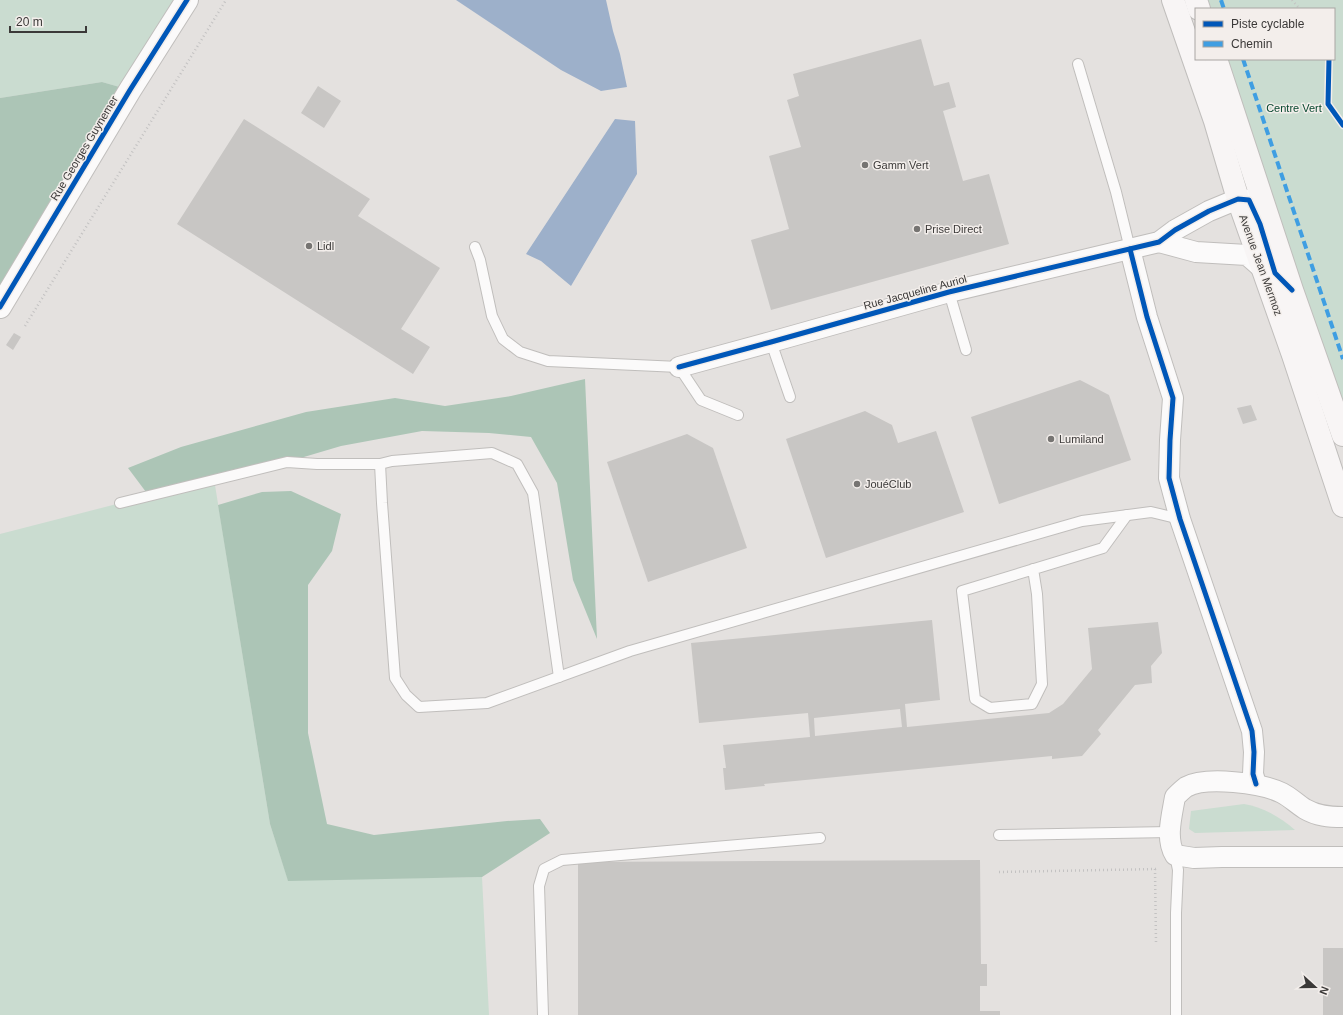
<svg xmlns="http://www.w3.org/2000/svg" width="1343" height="1015" viewBox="0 0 1343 1015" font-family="Arial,sans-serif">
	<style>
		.green { fill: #cadcd0 }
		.forest { fill: #acc5b6 }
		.water { fill: #9db0ca }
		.building { fill: #c8c6c4; fill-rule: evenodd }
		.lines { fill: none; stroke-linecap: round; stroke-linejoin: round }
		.service-casing { stroke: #c0bebc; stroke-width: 12 }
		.minor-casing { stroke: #c0bebc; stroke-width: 22 }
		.tertiary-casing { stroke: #c0bebc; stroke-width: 24 }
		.secondary-casing { stroke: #c0bebc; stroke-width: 24 }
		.path { stroke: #c3c2c2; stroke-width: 2.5; stroke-dasharray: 1 3; stroke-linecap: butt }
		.service { stroke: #fbfafa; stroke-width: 10 }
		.minor { stroke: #fbfafa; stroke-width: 20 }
		.tertiary { stroke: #fbfafa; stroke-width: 22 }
		.secondary { stroke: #f8f5f5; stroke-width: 22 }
		.quiet { stroke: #3f9ee2; stroke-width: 4; stroke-dasharray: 8 4; stroke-linecap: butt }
		.cycleway-casing { stroke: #f3eeeb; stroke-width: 8 }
		.cycleway { stroke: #0057b8; stroke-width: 5 }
		.poi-dot { fill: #767472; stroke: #f3eeeb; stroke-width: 1.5 }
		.labels { text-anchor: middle; stroke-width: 3; stroke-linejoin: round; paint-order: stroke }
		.park-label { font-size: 11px; fill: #07482f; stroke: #f3eeeb }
		.street-label { font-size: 11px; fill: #3b3938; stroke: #f3eeeb }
		.poi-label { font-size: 11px; fill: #3b3938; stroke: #f3eeeb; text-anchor: start }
	</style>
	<rect width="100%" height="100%" fill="#e4e1df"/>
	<g class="green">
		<polygon points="0,0 187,0 130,90 102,82 0,98"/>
		<polygon points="1206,0 1343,0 1343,408 1226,59 1334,59 1334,9 1209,9"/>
		<polygon points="214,479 270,824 288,880 482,877 489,1015 0,1015 0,534"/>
		<path d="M 1244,804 C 1263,807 1280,817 1295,830 L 1195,833 L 1189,829 L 1191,811 Z"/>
	</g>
	<g class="forest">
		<polygon points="102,82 130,90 0,307 0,98"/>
		<polygon points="585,379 597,639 573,580 557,483 531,437 489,433 422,431 341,446 287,462 149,496 128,468 181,447 306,412 395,398 445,406 511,396"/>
		<polygon points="291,491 341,514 332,551 308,585 308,733 327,824 374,835 507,821 540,819 550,833 482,877 288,881 270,824 218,505 262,492"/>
	</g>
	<g class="water">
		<polygon points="456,0 606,0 613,31 620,54 627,87 601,91 561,70"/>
		<polygon points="615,119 635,121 637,174 571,286 541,261 526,254"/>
	</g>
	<g class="building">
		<polygon points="921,39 934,86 949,82 956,107 943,111 963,181 989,174 1009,244 771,310 751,240 789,229 769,156 801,147 787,100 799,96 793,74"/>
		<polygon points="318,86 341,101 324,128 301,113"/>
		<polygon points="244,119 370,199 358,216 440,268 401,329 430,347 413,374 177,224"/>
		<polygon points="14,333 21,337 13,350 6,345"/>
		<polygon points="1080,380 1109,395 1131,460 999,504 971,417"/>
		<polygon points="1251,405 1257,420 1243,424 1237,408"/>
		<polygon points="865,411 892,425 898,443 936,431 964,512 826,558 786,439"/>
		<polygon points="687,434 713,448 747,548 648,582 607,462"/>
		<path d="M 932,620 L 940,700 L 905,704 L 907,727 L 1049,713 L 1063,704 L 1092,669 L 1088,628 L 1158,622 L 1162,653 L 1151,666 L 1152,683 L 1135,685 L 1098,730 L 1101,734 L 1082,756 L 1052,759 L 1052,756 L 764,784 L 765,786 L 725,790 L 723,768 L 726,768 L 723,745 L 810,737 L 808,713 L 699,723 L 691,643 ZM 900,709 L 902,727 L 815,736 L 814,718 Z"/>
		<polygon points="980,860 981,964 987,964 987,986 980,986 980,1011 1000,1011 1000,1015 578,1015 578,862"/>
		<rect x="1323" y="948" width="20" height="67"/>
	</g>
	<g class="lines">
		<defs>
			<g id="service">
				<polyline points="1078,64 1116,192 1130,249"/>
				<polyline points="475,247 480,260 492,316 503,339 520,352 548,361 679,367 701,400 738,415"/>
				<polyline points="949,292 966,350"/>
				<polyline points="771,342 790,397"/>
				<polyline points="380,464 392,461 492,453 517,464 533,493 559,677"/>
				<polyline points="120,503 287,462 317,464 380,464 382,503 395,678 406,695 419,707 487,703 630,651 1082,521 1151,512 1180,519"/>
				<polyline points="1033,569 1037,594 1042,684 1032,704 990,708 975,699 962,591 1103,548 1127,515"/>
				<polyline points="999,835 1170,832"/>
				<polyline points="1175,855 1178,870 1176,913 1176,1015"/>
				<polyline points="543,1015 539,886 544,869 562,860 820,838"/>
			</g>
			<g id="minor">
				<polyline points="1159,242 1196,252 1247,255 1263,269"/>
				<polyline points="1130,249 1147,317 1173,398 1170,440 1169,478 1180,519 1252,731 1254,752 1253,774 1256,784"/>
				<polyline points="679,367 771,342 949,292 1159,242 1175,230 1209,211 1238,199 1249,200 1260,224 1265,241"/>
				<path d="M 1343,817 C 1329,817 1317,816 1305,809 C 1297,804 1290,797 1282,793 C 1262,783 1206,776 1186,787 C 1182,790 1178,794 1175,797 C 1172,815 1165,839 1175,855 L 1194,858 L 1222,857 L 1343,857"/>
			</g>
			<polyline id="tertiary" points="0,307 130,90 187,0"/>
			<g id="secondary">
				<polyline points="1173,0 1215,121 1238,199 1293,355 1343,506"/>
				<polyline points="1196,0 1199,9"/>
				<polyline points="1216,59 1292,290 1343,435"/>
			</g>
		</defs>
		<use href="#service" class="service-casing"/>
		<use href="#minor" class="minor-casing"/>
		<use href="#tertiary" class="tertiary-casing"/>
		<use href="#secondary" class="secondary-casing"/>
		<g class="path">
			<polyline points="1292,0 1300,9"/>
			<polyline points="1329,59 1328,104 1343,125"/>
			<polyline points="25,326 226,0"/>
			<polyline points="1155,869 1156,943"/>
			<polyline points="999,872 1157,869"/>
		</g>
		<use href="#service" class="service"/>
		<use href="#minor" class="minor"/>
		<use href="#tertiary" class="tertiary"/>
		<use href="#secondary" class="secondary"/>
		<g class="quiet">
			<polyline points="1221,0 1224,9"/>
			<polyline points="1243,59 1343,359"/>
		</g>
		<defs>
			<g id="cycleway">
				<polyline points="1329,59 1328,104 1343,125"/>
				<polyline points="1130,249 1147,317 1173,398 1170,440 1169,478 1180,519 1252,731 1254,752 1253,774 1256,784"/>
				<polyline points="0,307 130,90 187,0"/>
				<polyline points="679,367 771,342 949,292 1159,242 1175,230 1209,211 1238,199 1249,200 1260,224 1275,273 1292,290"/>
			</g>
		</defs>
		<use href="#cycleway" class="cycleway-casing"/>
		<use href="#cycleway" class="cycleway"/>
	</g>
	<g class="poi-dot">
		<circle cx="865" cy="165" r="4"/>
		<circle cx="917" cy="229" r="4"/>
		<circle cx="309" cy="246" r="4"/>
		<circle cx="1051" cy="439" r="4"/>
		<circle cx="857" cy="484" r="4"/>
	</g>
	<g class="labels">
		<g class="park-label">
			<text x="1294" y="112">Centre Vert</text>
		</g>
		<g class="street-label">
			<text transform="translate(84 148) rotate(-59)" y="4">Rue Georges Guynemer</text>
			<text transform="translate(1261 265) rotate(70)" y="4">Avenue Jean Mermoz</text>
			<text transform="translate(915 292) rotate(-15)" y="4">Rue Jacqueline Auriol</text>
		</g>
		<g class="poi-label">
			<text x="873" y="169">Gamm Vert</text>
			<text x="925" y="233">Prise Direct</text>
			<text x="317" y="250">Lidl</text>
			<text x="1059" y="443">Lumiland</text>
			<text x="865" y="488">JouéClub</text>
		</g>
	</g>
	<rect x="1195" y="8" width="140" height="52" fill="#f3eeeb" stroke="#a9a6a3"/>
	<rect x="1203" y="21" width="20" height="6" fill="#0057b8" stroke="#a9a6a3"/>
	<text x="1231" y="28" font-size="12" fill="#3b3938">Piste cyclable</text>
	<rect x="1203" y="41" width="20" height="6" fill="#3f9ee2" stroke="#a9a6a3"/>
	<text x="1231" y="48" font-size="12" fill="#3b3938">Chemin</text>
	<g transform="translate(1315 987) rotate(111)" stroke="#f3eeeb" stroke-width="3" paint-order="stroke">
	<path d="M0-3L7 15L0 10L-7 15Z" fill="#3b3938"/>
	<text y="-6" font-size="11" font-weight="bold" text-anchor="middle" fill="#3b3938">N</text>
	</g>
	<path d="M10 26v6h76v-6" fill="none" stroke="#3b3938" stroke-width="2"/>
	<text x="16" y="26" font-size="12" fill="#3b3938" stroke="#f3eeeb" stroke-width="3" paint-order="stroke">20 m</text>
</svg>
